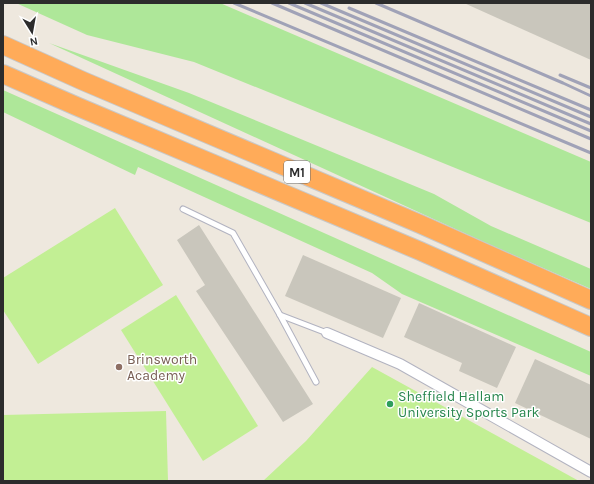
<svg xmlns="http://www.w3.org/2000/svg" width="594" height="484" viewBox="0 0 594 484" font-family="Karla,sans-serif">
	<style>
		.green { fill: #aee799 }
		.pitch { fill: #c2ef94 }
		.building { fill: #c9c6bc }
		.lines { fill: none; stroke-linecap: round; stroke-linejoin: round }
		.service-casing { stroke: #b2b3c0; stroke-width: 7 }
		.minor-casing { stroke: #b2b3c0; stroke-width: 12 }
		.motorway-casing { stroke: #c8c8c8; stroke-width: 20 }
		.service { stroke: #fff; stroke-width: 5 }
		.minor { stroke: #fff; stroke-width: 10 }
		.motorway { stroke: #ffab59; stroke-width: 18 }
		.rail { stroke: #a0a2b7; stroke-width: 3 }
		.education-dot { fill: #8d6e63; stroke: #fff; stroke-width: 1.5 }
		.leisure-dot { fill: #2e9e5b; stroke: #fff; stroke-width: 1.5 }
		.labels { text-anchor: middle; stroke-width: 3; stroke-linejoin: round; paint-order: stroke }
		.shield { fill: #fff; stroke: #6b6b6b; stroke-width: 1 }
		.shield-label { font-size: 13px; font-weight: bold; fill: #2c2c2c }
		.education-label { font-size: 14px; fill: #785e54; stroke: #fff; text-anchor: start }
		.leisure-label { font-size: 14px; fill: #27864d; stroke: #fff; text-anchor: start }
	</style>
	<rect width="100%" height="100%" fill="#eee8de"/>
	<g class="green">
		<polygon points="16,3 220,3 591,162 591,223 194,62 87,35"/>
		<polygon points="49,43 189,93 434,194 491,226 591,269 591,289 486,243"/>
		<polygon points="3,90 591,352 591,376 402,294 372,273 138,167 135,175 3,112"/>
	</g>
	<g class="pitch">
		<polygon points="115,208 163,285 38,364 3,310 3,278"/>
		<polygon points="176,295 258,426 203,461 121,330"/>
		<polygon points="372,367 579,481 263,481 306,441"/>
		<polygon points="166,411 168,481 3,481 3,415"/>
	</g>
	<g class="building">
		<polygon points="464,3 591,3 591,60"/>
		<polygon points="199,225 313,404 283,422 196,291 205,285 177,240"/>
		<polygon points="303,255 401,298 383,338 285,296"/>
		<polygon points="419,303 516,347 497,388 459,371 462,363 404,337"/>
		<polygon points="535,359 591,385 591,439 515,403"/>
	</g>
	<g class="lines">
		<defs>
			<g id="service">
				<polyline points="183,209 233,233 280,315 316,382"/>
				<polyline points="280,315 327,333"/>
			</g>
			<polyline id="minor" points="327,333 400,364 591,472"/>
			<g id="motorway">
				<polyline points="3,45 83,81 420,224 591,300"/>
				<polyline points="3,74 76,106 420,251 591,327"/>
			</g>
		</defs>
		<use href="#service" class="service-casing"/>
		<use href="#minor" class="minor-casing"/>
		<use href="#motorway" class="motorway-casing"/>
		<use href="#service" class="service"/>
		<use href="#minor" class="minor"/>
		<use href="#motorway" class="motorway"/>
		<g class="rail">
			<polyline points="234,3 591,153"/>
			<polyline points="272,3 591,139"/>
			<polyline points="289,3 591,131"/>
			<polyline points="305,3 591,124"/>
			<polyline points="321,3 591,117"/>
			<polyline points="376,3 563,83 591,96"/>
			<polyline points="349,8 591,110"/>
			<polyline points="560,75 591,88"/>
		</g>
	</g>
	<circle class="education-dot" cx="119" cy="367" r="4"/>
	<circle class="leisure-dot" cx="390" cy="404" r="4"/>
	<g class="labels">
		<rect class="shield" x="284" y="161" width="26" height="22" rx="3"/>
		<g class="shield-label">
			<text x="297" y="177">M1</text>
		</g>
		<g class="education-label">
			<text x="127" y="364">Brinsworth<tspan x="127" dy="16">Academy</tspan></text>
		</g>
		<g class="leisure-label">
			<text x="398" y="401">Sheffield Hallam<tspan x="398" dy="16">University Sports Park</tspan></text>
		</g>
	</g>
	<rect width="594" height="484" fill="none" stroke="#2c2c2c" stroke-width="8"/>
	<g transform="translate(32 32) rotate(169)" stroke="#ffffff" stroke-width="3" paint-order="stroke">
	<path d="M0-3L7 15L0 10L-7 15Z" fill="#2c2c2c"/>
	<text y="-6" font-size="11" font-weight="bold" text-anchor="middle" fill="#2c2c2c">N</text>
	</g>
</svg>
